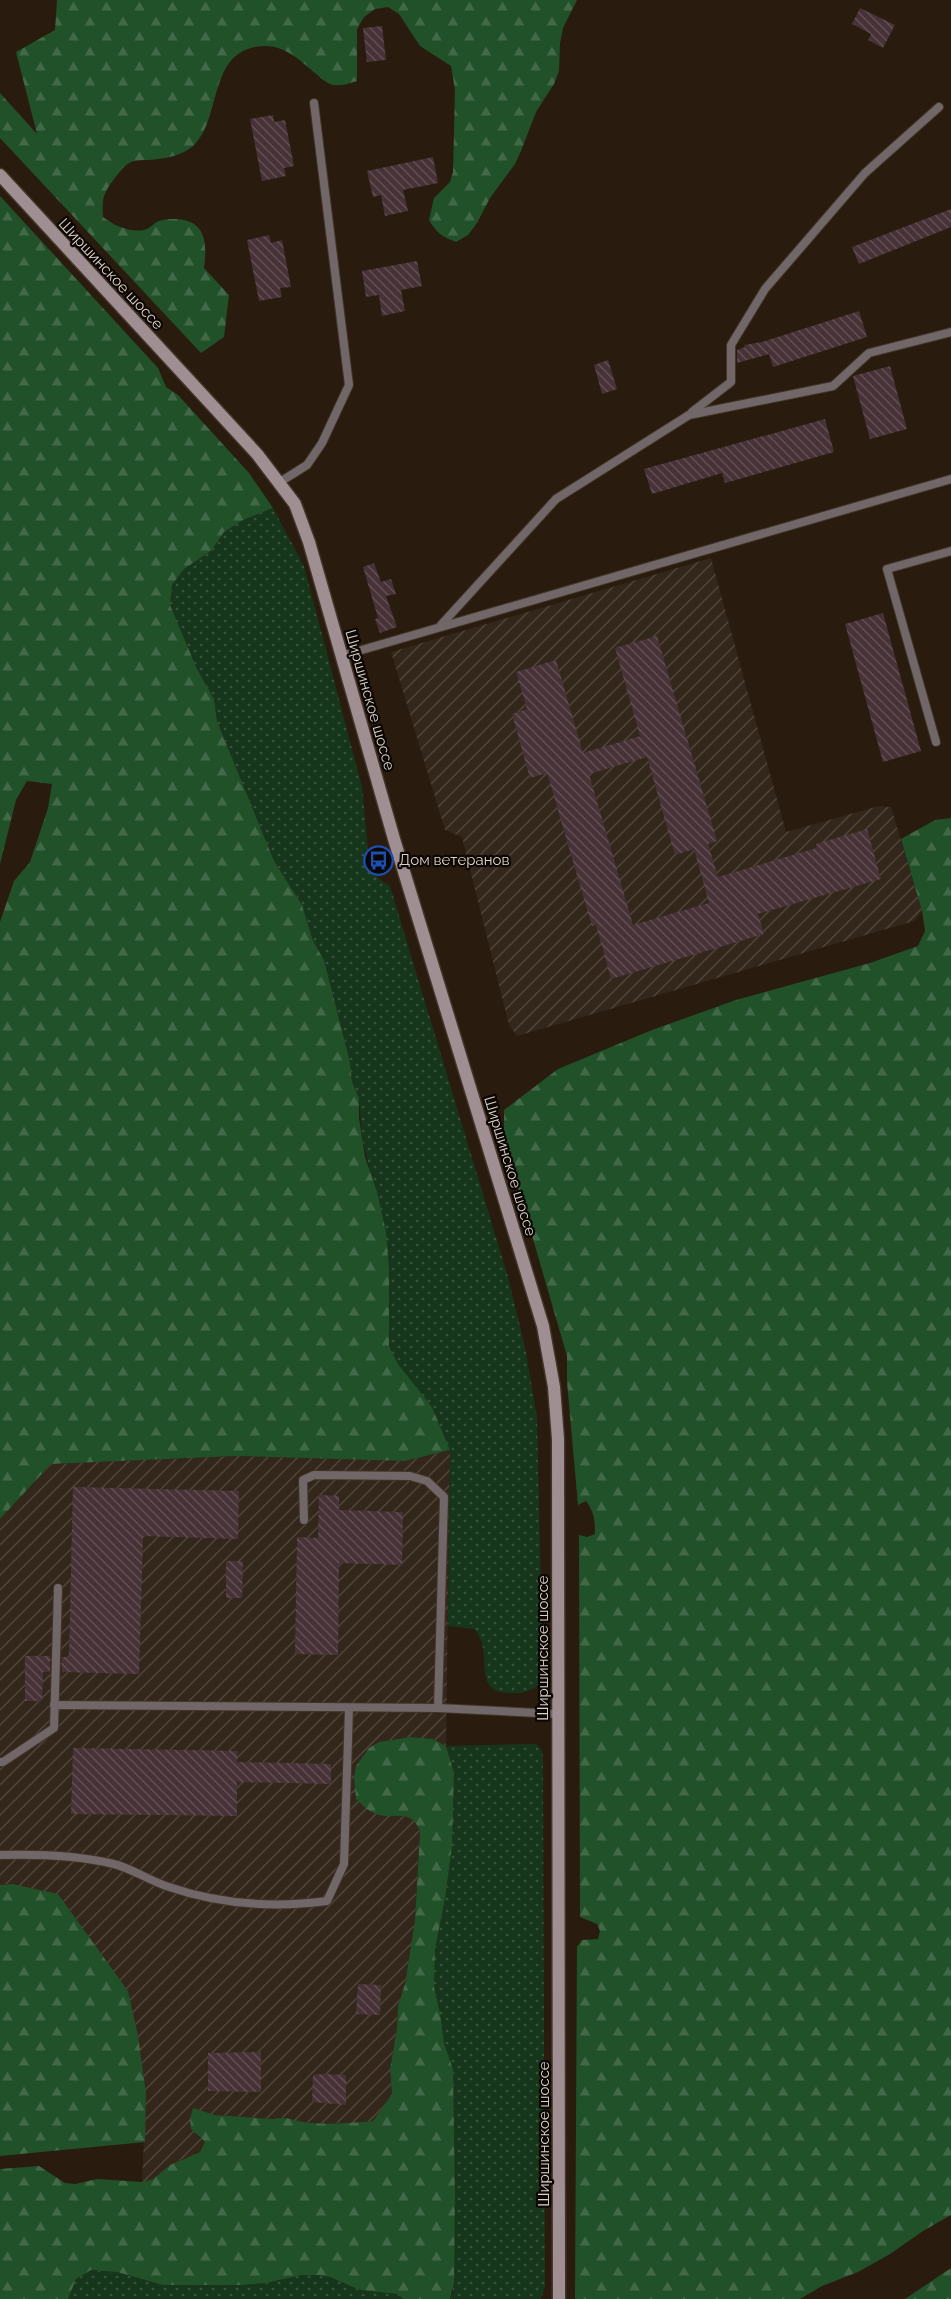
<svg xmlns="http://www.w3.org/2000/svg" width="951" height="2299" viewBox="0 0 951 2299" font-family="Raleway,sans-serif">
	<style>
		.industrial { fill: url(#industrial-furrows) }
		.grass { fill: url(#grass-dots) }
		.forest { fill: url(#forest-firs) }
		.building { fill: url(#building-back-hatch); fill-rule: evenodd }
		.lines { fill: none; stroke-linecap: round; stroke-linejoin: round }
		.lane-casing { stroke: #423528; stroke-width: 10 }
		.secondary-casing { stroke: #423528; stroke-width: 15 }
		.lane { stroke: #716668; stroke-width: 8 }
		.secondary { stroke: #a08f92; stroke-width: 12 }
		.labels { text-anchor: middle; stroke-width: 4.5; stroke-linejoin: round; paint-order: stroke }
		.street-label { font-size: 15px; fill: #dbd2ca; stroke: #0d0703 }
		.poi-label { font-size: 15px; fill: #dbd2ca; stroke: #0d0703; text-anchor: start }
	</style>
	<defs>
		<pattern id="industrial-furrows" width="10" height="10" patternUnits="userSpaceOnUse" patternTransform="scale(1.5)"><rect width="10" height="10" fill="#33261a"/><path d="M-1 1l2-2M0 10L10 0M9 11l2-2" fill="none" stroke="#50453a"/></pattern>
		<pattern id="grass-dots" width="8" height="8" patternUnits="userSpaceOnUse" patternTransform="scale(1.5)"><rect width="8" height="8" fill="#16361b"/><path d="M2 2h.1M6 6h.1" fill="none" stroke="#37523b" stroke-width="1.8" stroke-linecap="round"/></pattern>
		<pattern id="forest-firs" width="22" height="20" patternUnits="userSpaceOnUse" patternTransform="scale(1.5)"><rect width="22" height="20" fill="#215129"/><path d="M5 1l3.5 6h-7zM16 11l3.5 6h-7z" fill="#416947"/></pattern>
		<pattern id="building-back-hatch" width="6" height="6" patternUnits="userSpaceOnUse" patternTransform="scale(1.5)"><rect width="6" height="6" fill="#473238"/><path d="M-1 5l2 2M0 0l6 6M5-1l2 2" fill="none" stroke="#614f53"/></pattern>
	</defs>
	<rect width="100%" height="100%" fill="#291b0e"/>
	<g class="industrial">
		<polygon points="711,558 786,832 879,806 891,807 922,911 914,921 517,1036 509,1025 462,837 445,830 391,652"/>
		<polygon points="450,1450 446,1746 433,1739 410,1737 379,1742 369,1748 356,1766 354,1777 391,1817 409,1816 416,1822 420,1832 415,1920 405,1984 398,2006 397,2028 390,2069 392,2095 373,2121 355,2123 309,2123 279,2117 273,2119 215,2115 193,2109 197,2136 205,2142 200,2152 180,2160 153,2179 142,2182 146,2093 12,1884 0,1885 0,1519 51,1464 236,1456 405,1461"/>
	</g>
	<g class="grass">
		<path d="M 273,508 L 304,566 L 362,787 L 370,870 L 378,878 L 390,886 L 508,1277 L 525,1347 L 537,1417 L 543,1674 L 541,1684 C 531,1691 522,1694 510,1693 C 469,1693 496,1651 474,1629 L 448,1626 L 450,1450 L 432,1407 L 398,1364 L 389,1346 L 389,1270 L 380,1212 L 362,1138 L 359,1098 L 352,1082 L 350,1062 L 324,960 L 313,941 L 302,905 L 274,861 L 217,721 L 214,699 L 197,669 L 170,605 L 172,585 L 184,569 L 211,551 L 224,532 L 243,520 Z"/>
		<polygon points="536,1744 541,1749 543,1756 545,2287 541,2299 450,2299 453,2292 455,2193 453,2069 444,2043 440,2013 434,1987 435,1949 445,1899 452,1846 454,1773 446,1746"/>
		<polygon points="91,2270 117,2272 164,2285 243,2285 266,2283 303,2275 321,2275 330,2277 360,2290 398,2294 403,2299 68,2299 76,2279"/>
	</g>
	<g class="forest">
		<path d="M 57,0 L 577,0 L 563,28 L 560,43 L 559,71 L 554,84 L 536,112 L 521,151 L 515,164 L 490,198 L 477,223 L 468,235 L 456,242 C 442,237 436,232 429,220 L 434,198 L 450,182 L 453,172 L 455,90 L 451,66 L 420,46 L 399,14 L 388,7 L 375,9 L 364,17 L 357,29 L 357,81 C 348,84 338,87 330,84 C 325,82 319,76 315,73 C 296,57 281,42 255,47 C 209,56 221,117 195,144 C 184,156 163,159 148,160 C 143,160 138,160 134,161 C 124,164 120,172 114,179 C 103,194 102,198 103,217 C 115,226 132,234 147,229 C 151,227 154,223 159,221 C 165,219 171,219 177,219 C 207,221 207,245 204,268 L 229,295 L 224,337 L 201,353 L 0,138 L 0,93 L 37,134 L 16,52 L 55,30 Z"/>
		<polygon points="0,196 158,368 166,387 178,395 249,473 273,508 243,520 224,532 211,551 184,569 172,585 170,605 197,669 214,699 217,721 274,861 302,905 313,941 324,960 350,1062 352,1082 359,1098 359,1118 365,1157 377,1192 386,1232 389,1270 389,1346 398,1364 432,1407 450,1450 405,1461 236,1456 51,1464 0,1519 0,922 14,881 30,862 48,808 52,784 27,781 16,800 0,864"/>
		<path d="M 951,818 L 951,2215 L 923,2231 L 890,2254 L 858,2272 L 822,2286 L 800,2299 L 575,2299 L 577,1947 L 582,1940 L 598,1939 L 600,1931 L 597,1924 L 580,1917 L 579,1535 L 587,1537 L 595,1534 C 595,1521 594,1511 586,1501 L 578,1505 L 567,1382 L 567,1356 L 504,1139 L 504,1110 L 558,1069 L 652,1030 L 736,1000 L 870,963 L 918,946 L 925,931 L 922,911 L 901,839 L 935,820 Z"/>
		<path d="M 410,1737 L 433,1739 L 446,1746 L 454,1773 L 452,1846 L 445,1899 L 435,1949 L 434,1987 L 440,2013 L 444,2043 L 453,2069 L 455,2193 L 454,2283 L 450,2299 L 403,2299 L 398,2294 L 360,2290 L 330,2277 L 321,2275 L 302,2275 L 266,2283 L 243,2285 L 163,2285 L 117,2272 L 91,2270 L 76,2279 L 68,2299 L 0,2299 L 0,2169 L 39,2166 L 65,2183 L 75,2184 L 97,2179 L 142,2182 L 153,2179 L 170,2165 L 200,2152 L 205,2142 L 191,2129 L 190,2119 L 193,2108 L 215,2115 L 273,2119 C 285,2115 298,2122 310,2123 C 331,2124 352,2123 373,2121 L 392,2094 L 390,2069 L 397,2028 L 398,2006 L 405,1984 L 415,1920 L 420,1832 C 411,1808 399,1820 380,1815 C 370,1813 363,1806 356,1799 L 354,1777 L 356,1766 L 369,1748 L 379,1742 Z"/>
		<polygon points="12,1884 58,1894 128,1991 138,2036 146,2093 145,2142 0,2156 0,1885"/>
		<polygon points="951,2268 951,2299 905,2299"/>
	</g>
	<g class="building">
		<polygon points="860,8 895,25 883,48 868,40 871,34 852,24"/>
		<polygon points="382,26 386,60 367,62 363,28"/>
		<polygon points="273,115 274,122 285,120 294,166 284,168 286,176 262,181 250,119"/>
		<polygon points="433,157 438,183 403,190 408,211 385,216 381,195 373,197 367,171"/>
		<polygon points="951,209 951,227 859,264 852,247"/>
		<polygon points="269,235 271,243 282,240 291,287 280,288 282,297 259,301 247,240"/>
		<polygon points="417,261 422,286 401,290 405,311 382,316 379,295 366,297 362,271"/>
		<polygon points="859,311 867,337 773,367 769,354 737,363 737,350 745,347 744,345 762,342"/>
		<polygon points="608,360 617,389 602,394 594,365"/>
		<polygon points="890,366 907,429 870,439 853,376"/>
		<polygon points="825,419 834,452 725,483 722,473 652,494 644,469"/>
		<polygon points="374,563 381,582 391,579 396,594 386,596 397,627 380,633 375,619 378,618 363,567"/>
		<polygon points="883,613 921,751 883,762 845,624"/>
		<path d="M 657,636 L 717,841 L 708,844 L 718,877 L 817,848 L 816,844 L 867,829 L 881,879 L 758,914 L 764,934 L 611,979 L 596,925 L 592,926 L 547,773 L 530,778 L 512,714 L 527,709 L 516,672 L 556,660 L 583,753 L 640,736 L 615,648 ZM 647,757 L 675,855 L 694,849 L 709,903 L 633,925 L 589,774 Z"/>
		<polygon points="73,1487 239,1491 238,1539 143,1536 139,1674 62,1672 62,1657 69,1657"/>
		<polygon points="319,1495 339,1496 339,1510 403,1512 402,1565 339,1563 338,1655 295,1654 297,1537 318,1538"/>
		<polygon points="226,1561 243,1561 242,1598 226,1598"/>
		<polygon points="25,1656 50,1656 50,1672 43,1672 42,1701 25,1701"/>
		<polygon points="73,1748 238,1751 237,1762 331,1764 331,1784 237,1782 237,1816 71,1814"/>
		<polygon points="358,1984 381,1985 380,2015 356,2014"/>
		<polygon points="261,2052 261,2092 208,2091 208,2053"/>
		<polygon points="323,2074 346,2075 346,2105 312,2102 313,2075"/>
	</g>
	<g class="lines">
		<defs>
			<g id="lane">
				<polyline points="692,412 731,382 731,345 765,289 865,173 939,107"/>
				<polyline points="280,482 307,465 322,443 349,385 314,103"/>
				<polyline points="441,625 556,499 689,415 833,386 869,353 951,332"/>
				<polyline points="341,656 951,479"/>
				<polyline points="936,742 887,569 951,551"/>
				<polyline points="304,1520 303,1480 314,1475 410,1476 427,1481 444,1497 438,1708"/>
				<polyline points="54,1705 438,1708 558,1714"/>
				<polyline points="0,1762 3,1762 54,1728 58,1588"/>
				<path d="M 0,1855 C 37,1854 77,1855 114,1864 C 133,1869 150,1881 169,1887 C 219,1904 274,1908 327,1901 L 344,1864 L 349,1708"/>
			</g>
			<polyline id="secondary" points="0,175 257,454 295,504 309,542 394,839 543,1326 554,1387 558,1439 559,2299"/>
		</defs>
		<use href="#lane" class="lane-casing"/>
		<use href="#secondary" class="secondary-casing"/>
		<use href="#lane" class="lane"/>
		<use href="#secondary" class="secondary"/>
	</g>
	<defs>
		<symbol id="bus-ring" viewBox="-11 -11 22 22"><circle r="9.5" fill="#0d0703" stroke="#1a4fb4" stroke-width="1.5"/><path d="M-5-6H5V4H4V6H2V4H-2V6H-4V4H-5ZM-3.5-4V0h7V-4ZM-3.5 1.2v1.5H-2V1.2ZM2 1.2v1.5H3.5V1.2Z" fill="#1a4fb4"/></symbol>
	</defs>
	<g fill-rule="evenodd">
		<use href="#bus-ring" x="362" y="844" width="33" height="33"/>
	</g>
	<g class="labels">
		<g class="street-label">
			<text transform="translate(111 274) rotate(47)" y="5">Ширшинское шоссе</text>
			<text transform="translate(370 700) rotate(74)" y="5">Ширшинское шоссе</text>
			<text transform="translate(510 1166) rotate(73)" y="5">Ширшинское шоссе</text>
			<text transform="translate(543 1648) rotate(-90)" y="5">Ширшинское шоссе</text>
			<text transform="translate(544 2134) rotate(-90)" y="5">Ширшинское шоссе</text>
		</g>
		<g class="poi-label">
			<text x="399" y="865">Дом ветеранов</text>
		</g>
	</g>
</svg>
